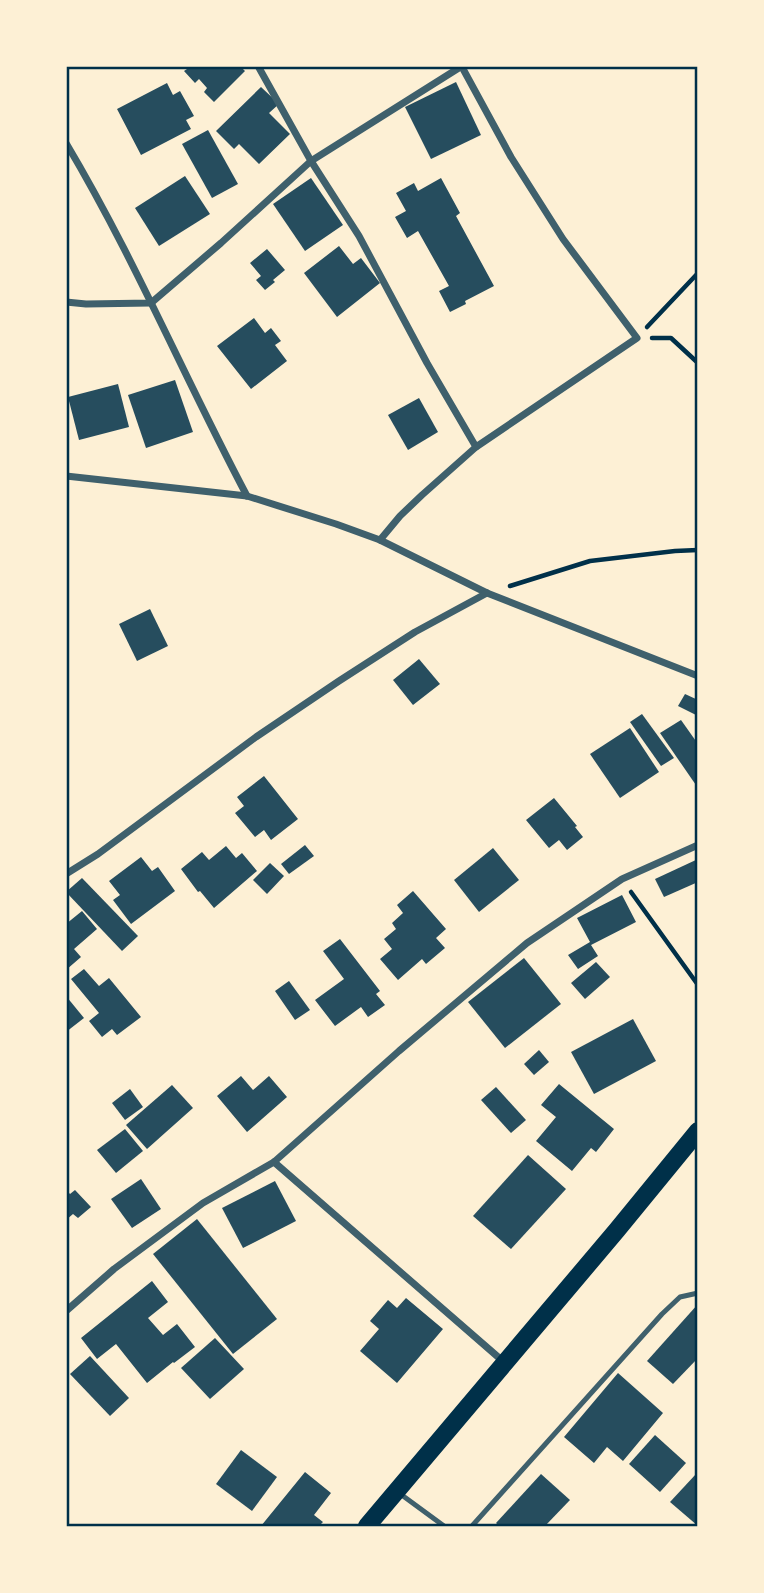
<svg xmlns="http://www.w3.org/2000/svg" width="764" height="1593" viewBox="0 0 764 1593" font-family="Barlow,sans-serif">
	<style>
		.building { fill: #264d5e }
		.lines { fill: none; stroke-linecap: round; stroke-linejoin: round }
		.path { stroke: #003049; stroke-width: 4.5 }
		.service { stroke: #3f606c; stroke-width: 5 }
		.minor { stroke: #3f606c; stroke-width: 7 }
		.primary { stroke: #003049; stroke-width: 18 }
		.neatline { fill: none; stroke: #003049; stroke-width: 2.5 }
	</style>
	<rect width="100%" height="100%" fill="#fdf0d5"/>
	<g class="building">
		<polygon points="184,66 240,66 245,71 214,102 204,92 207,88 199,79 195,83 184,71 187,69"/>
		<polygon points="456,82 481,135 431,159 405,107"/>
		<polygon points="167,83 173,95 180,91 194,116 186,120 191,129 141,155 117,109"/>
		<polygon points="261,87 279,104 269,113 290,134 259,164 239,144 234,149 216,131"/>
		<polygon points="208,130 238,184 212,198 182,144"/>
		<polygon points="185,176 210,214 159,246 135,208"/>
		<polygon points="311,178 343,225 305,251 273,204"/>
		<polygon points="441,178 460,213 456,216 494,286 465,301 466,304 450,312 439,291 449,286 418,231 407,238 395,217 406,211 396,193 414,183 418,191"/>
		<polygon points="339,246 353,264 361,258 380,283 337,317 304,273"/>
		<polygon points="267,249 285,270 273,280 275,282 265,290 256,280 261,276 250,263"/>
		<polygon points="254,318 265,333 271,328 281,341 275,345 287,361 251,389 217,346"/>
		<polygon points="175,380 193,432 146,448 128,395"/>
		<polygon points="118,384 129,427 79,440 68,397"/>
		<polygon points="419,398 438,432 408,450 388,415"/>
		<polygon points="150,609 168,646 137,661 119,624"/>
		<polygon points="419,659 440,684 413,705 393,680"/>
		<polygon points="685,694 698,700 698,716 678,706"/>
		<polygon points="642,714 674,758 661,766 630,722"/>
		<polygon points="681,720 698,744 698,788 660,733"/>
		<polygon points="630,728 659,772 620,798 590,754"/>
		<polygon points="264,776 298,819 271,840 264,830 255,837 235,813 244,806 237,797"/>
		<polygon points="554,798 577,826 575,827 583,837 567,850 559,840 549,848 526,820"/>
		<polygon points="305,845 314,856 289,874 281,864"/>
		<polygon points="226,846 236,858 242,853 257,871 214,908 200,891 198,892 181,869 202,852 209,860"/>
		<polygon points="493,848 519,880 479,912 454,880"/>
		<polygon points="141,857 152,871 158,867 175,891 131,924 113,900 120,895 109,881"/>
		<polygon points="698,859 698,882 664,897 655,879"/>
		<polygon points="270,863 284,876 267,894 253,880"/>
		<polygon points="82,878 138,936 122,951 66,892"/>
		<polygon points="413,891 446,929 436,938 445,948 426,964 422,959 398,980 380,959 392,949 384,939 396,929 392,923 403,913 397,905"/>
		<polygon points="622,895 636,922 591,945 598,956 578,969 568,955 590,942 577,918"/>
		<polygon points="82,911 97,929 74,949 81,957 66,970 66,924"/>
		<polygon points="340,939 380,991 376,994 385,1005 368,1017 361,1007 335,1026 315,1000 344,979 323,951"/>
		<polygon points="524,958 561,1004 505,1048 468,1002"/>
		<polygon points="596,962 610,977 585,999 571,983"/>
		<polygon points="84,969 99,986 109,978 141,1017 117,1035 112,1029 102,1037 89,1021 99,1013 71,979"/>
		<polygon points="289,981 310,1010 295,1020 275,991"/>
		<polygon points="66,996 84,1018 66,1032"/>
		<polygon points="633,1019 656,1061 594,1094 571,1052"/>
		<polygon points="539,1050 549,1062 534,1075 524,1064"/>
		<polygon points="241,1076 253,1090 269,1076 287,1097 247,1132 217,1096"/>
		<polygon points="559,1084 614,1129 596,1152 591,1148 572,1171 536,1141 556,1117 541,1105"/>
		<polygon points="172,1085 193,1108 147,1149 126,1125"/>
		<polygon points="496,1087 526,1120 511,1133 481,1100"/>
		<polygon points="130,1089 143,1107 125,1120 112,1103"/>
		<polygon points="125,1129 143,1151 116,1173 97,1150"/>
		<polygon points="528,1155 566,1189 511,1249 473,1216"/>
		<polygon points="141,1179 161,1209 132,1228 111,1199"/>
		<polygon points="275,1181 296,1221 243,1248 222,1208"/>
		<polygon points="66,1190 70,1194 75,1190 91,1207 78,1218 73,1214 66,1220"/>
		<polygon points="197,1219 277,1319 233,1354 153,1254"/>
		<polygon points="152,1281 168,1302 148,1318 163,1335 177,1324 195,1347 174,1363 173,1362 147,1383 116,1344 97,1359 81,1338"/>
		<polygon points="406,1298 443,1329 397,1383 360,1351 379,1329 370,1321 388,1300 397,1308"/>
		<polygon points="698,1304 698,1358 673,1384 647,1361"/>
		<polygon points="215,1338 244,1369 210,1399 181,1368"/>
		<polygon points="90,1356 129,1398 110,1416 70,1374"/>
		<polygon points="618,1373 663,1413 623,1461 607,1447 594,1463 564,1437"/>
		<polygon points="655,1435 686,1463 660,1492 629,1464"/>
		<polygon points="241,1450 277,1477 252,1511 216,1484"/>
		<polygon points="305,1472 331,1493 314,1515 323,1522 319,1526 261,1526"/>
		<polygon points="541,1474 570,1500 545,1526 499,1526 496,1523"/>
		<polygon points="696,1474 698,1476 698,1526 670,1502"/>
	</g>
	<g class="lines">
		<g class="path">
			<polyline points="647,327 698,273"/>
			<polyline points="652,338 671,338 698,363"/>
			<polyline points="510,586 590,561 675,551 698,550"/>
			<polyline points="631,892 698,985"/>
		</g>
		<g class="service">
			<polyline points="399,1493 444,1526"/>
			<polyline points="472,1526 662,1314 680,1297 698,1293"/>
		</g>
		<g class="minor">
			<polyline points="258,66 311,161 359,236 427,363 476,447"/>
			<path d="M 66,143 C 134,257 185,379 247,496"/>
			<polyline points="66,302 86,304 151,303 221,243 311,161 462,66"/>
			<polyline points="66,476 247,496 336,524 380,540 487,593 698,676"/>
			<polyline points="380,540 400,516 422,495 476,447 637,338 563,239 511,157 462,67"/>
			<polyline points="66,874 98,854 256,737 339,681 415,632 487,593"/>
			<polyline points="274,1162 505,1363"/>
			<polyline points="66,1311 114,1269 203,1203 274,1162 399,1051 527,943 622,879 698,845"/>
		</g>
		<polyline class="primary" points="367,1526 617,1230 698,1131"/>
	</g>
	<rect width="764" height="1593" fill="none" stroke="#fdf0d5" stroke-width="136"/>
	<rect x="68" y="68" width="628" height="1457" class="neatline"/>
</svg>
